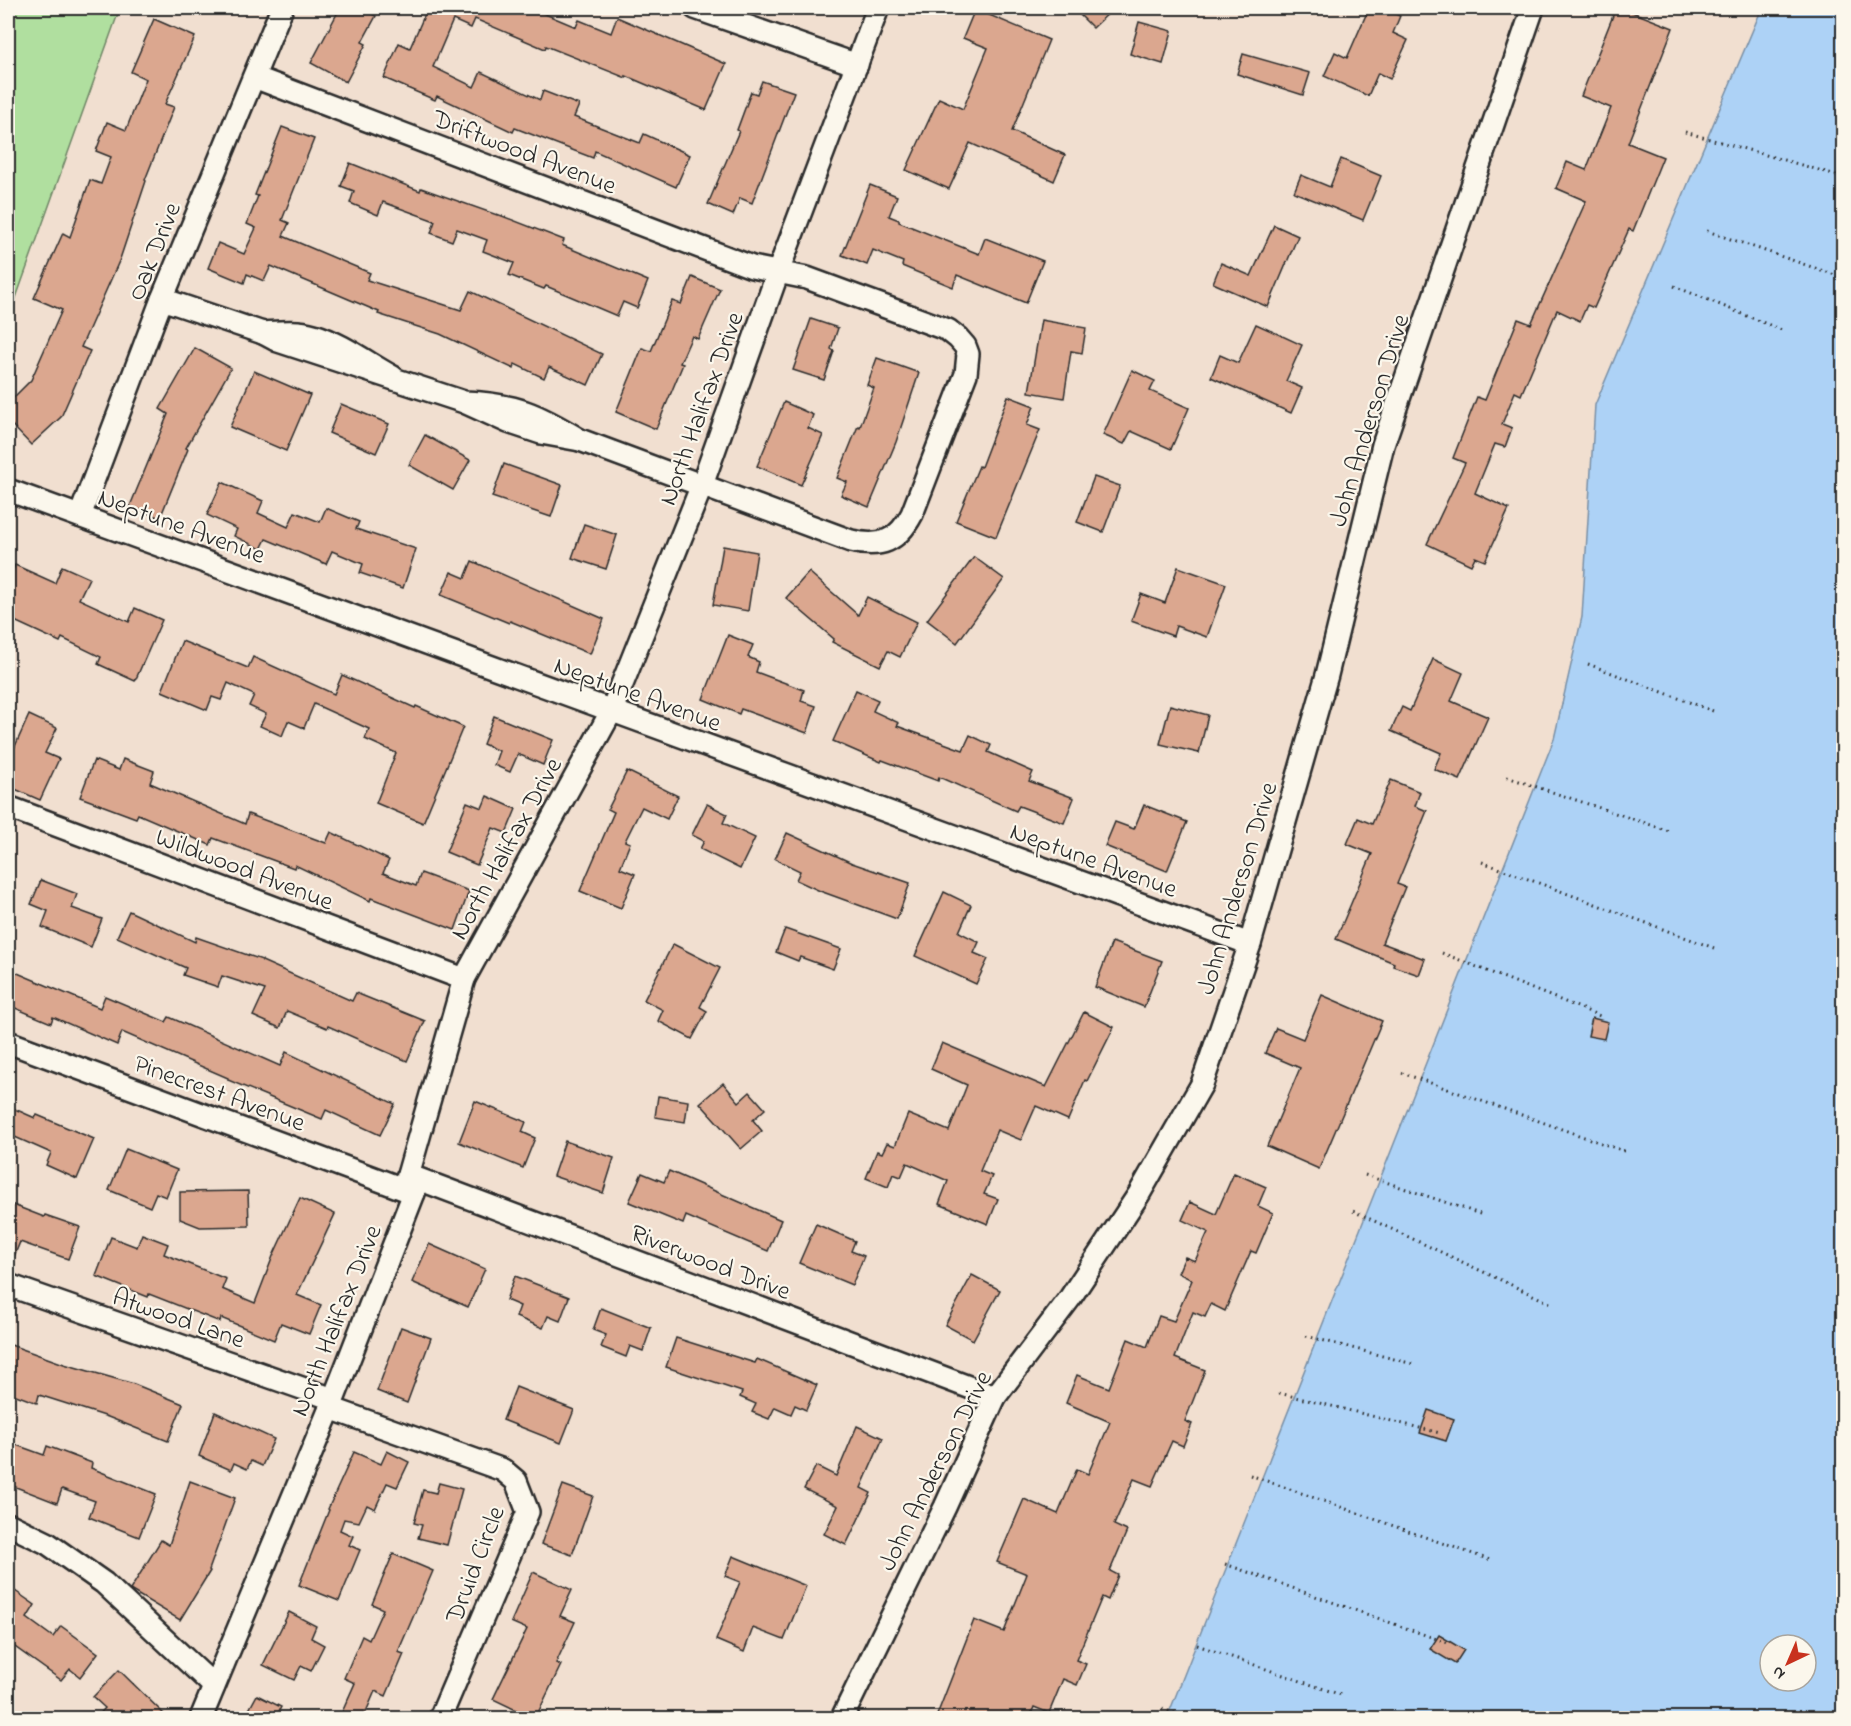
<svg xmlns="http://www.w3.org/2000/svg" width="1851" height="1726" viewBox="0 0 1851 1726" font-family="'Indie Flower',sans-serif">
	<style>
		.green { fill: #b0df9f; stroke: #6e8565; stroke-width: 1.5 }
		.water { fill: #add2f6; stroke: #798fa5; stroke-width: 1.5; fill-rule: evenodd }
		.building { fill: #dba78f; stroke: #2b2b2b; stroke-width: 1.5 }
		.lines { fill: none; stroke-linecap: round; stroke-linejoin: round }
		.minor-casing { stroke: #2b2b2b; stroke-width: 26 }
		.path { stroke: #2b2b2b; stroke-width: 3; stroke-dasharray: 1.5 4.5; stroke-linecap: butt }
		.minor { stroke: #fbf7ec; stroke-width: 21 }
		.labels { text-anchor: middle; stroke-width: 4.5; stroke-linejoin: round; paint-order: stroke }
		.street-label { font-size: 26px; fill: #2b2b2b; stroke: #fbf7ec }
	</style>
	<rect width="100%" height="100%" fill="#f1dfd0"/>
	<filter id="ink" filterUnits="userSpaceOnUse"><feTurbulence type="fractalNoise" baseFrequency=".0167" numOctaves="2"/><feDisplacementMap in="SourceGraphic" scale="12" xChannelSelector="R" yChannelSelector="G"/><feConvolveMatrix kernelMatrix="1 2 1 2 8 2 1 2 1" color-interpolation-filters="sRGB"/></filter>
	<g filter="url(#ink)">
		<polygon class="green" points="8,8 120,8 8,320"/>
		<path class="water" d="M 1762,8 L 1843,8 L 1843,1718 L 1167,1718 L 1554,739 L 1582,617 L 1595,405 ZM 1770,1645 L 1806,1645 L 1806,1681 L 1770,1681 Z"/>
		<g class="building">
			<polygon points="340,8 360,8 376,16 362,42 366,44 346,82 311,63"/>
			<polygon points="424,8 531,8 576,27 579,20 611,33 617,17 726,64 706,110 626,76 626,78 546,46 545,49 475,19 471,28 453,20 433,67 474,87 481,72 540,100 543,91 579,105 574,117 640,143 644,134 690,155 676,187 595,151 593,158 515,128 513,132 437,96 435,100 384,78 399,43 410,48 427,9"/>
			<polygon points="1073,8 1114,8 1093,28"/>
			<polygon points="1369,8 1382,8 1400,16 1393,33 1408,40 1390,79 1378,73 1368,96 1324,76 1335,52 1347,58"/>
			<polygon points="1616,8 1622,8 1673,28 1628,143 1663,157 1633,231 1629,229 1594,308 1587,305 1580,321 1557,310 1521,395 1515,392 1502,424 1512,428 1505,447 1495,444 1475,493 1509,509 1485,561 1475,557 1471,565 1427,544 1465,463 1453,458 1477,397 1485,400 1518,319 1531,324 1586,201 1556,188 1567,162 1586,170 1611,108 1581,96"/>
			<polygon points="975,9 1049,40 1012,131 1065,155 1054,181 970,143 949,189 906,170 939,98 963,109 988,48 963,38"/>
			<polygon points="154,19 195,37 165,104 174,107 145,180 146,181 120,259 81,347 90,351 61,417 31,445 8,421 8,403 31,380 62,310 34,298 63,233 70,237 90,180 101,184 111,157 96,151 107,122 126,130 146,79 131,72"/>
			<polygon points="1139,22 1172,31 1163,64 1130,54"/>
			<polygon points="1243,54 1310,73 1303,95 1237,74"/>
			<polygon points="762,81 794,92 752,203 740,198 733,215 708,204 739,131 737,130 751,92 757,94"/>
			<polygon points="282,127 314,139 282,220 289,223 283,236 370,273 367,280 461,310 470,291 602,354 588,385 549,367 544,378 515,364 514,369 440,334 378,314 379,312 271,266 264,281 247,274 244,283 208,268 218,243 244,254 256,228 247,224 258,196 255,195"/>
			<polygon points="1341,159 1381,176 1363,220 1294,192 1301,175 1330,187"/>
			<polygon points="350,163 420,191 421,188 497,215 497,214 564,240 562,245 648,281 637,308 623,302 617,316 546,286 544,289 509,275 514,263 483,251 487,240 457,229 452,241 431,233 435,221 383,202 378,215 350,203 354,191 341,186"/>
			<polygon points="870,185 897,196 889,216 899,220 899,222 979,254 985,238 1043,261 1026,303 957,275 953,287 902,266 903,262 873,250 867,265 842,255"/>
			<polygon points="1274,225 1298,236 1268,307 1213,283 1221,263 1251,276"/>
			<polygon points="692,277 720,289 698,339 692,336 680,363 683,364 656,429 616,412 642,348 651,351 672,301 681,304"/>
			<polygon points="811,319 838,328 831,349 834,351 824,380 793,370"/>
			<polygon points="1041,320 1086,328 1082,353 1071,351 1064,398 1029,392"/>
			<polygon points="1256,324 1302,345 1286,381 1302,388 1291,413 1211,377 1220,355 1238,363"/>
			<polygon points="195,348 231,368 186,448 188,449 160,518 130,506 168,414 160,409"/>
			<polygon points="877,358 919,373 896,442 869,507 841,495 847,482 837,478 858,426 860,427 874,388 867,385"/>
			<polygon points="1132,370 1155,381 1150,391 1189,408 1171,449 1131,431 1124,444 1103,435"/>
			<polygon points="254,371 310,395 286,451 230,427"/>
			<polygon points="1008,396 1034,406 1027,425 1040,430 996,537 956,521 979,466 981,467"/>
			<polygon points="784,402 813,415 808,428 823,435 801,485 757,466"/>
			<polygon points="341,404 389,424 376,453 329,433"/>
			<polygon points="425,435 470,460 453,490 409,465"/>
			<polygon points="504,464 562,485 551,517 492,497"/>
			<polygon points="1094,477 1120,486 1103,532 1077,522"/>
			<polygon points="222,482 263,501 258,513 288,527 295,512 320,522 326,508 359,522 356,529 416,549 403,588 360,573 363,564 332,551 326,564 266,539 261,549 234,536 237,529 207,515"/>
			<polygon points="584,524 617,535 606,569 572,558"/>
			<polygon points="723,546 757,552 748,611 713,605"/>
			<polygon points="974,557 1004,579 957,643 927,620"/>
			<polygon points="472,561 604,619 590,654 510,621 509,623 441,595 451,572 465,578"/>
			<polygon points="15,565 55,583 62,566 89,578 79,599 129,622 135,608 162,620 135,681 98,664 101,657 62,638 60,642 8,618 8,582"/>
			<polygon points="1178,567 1226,584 1207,637 1176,626 1173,636 1131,621 1141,594 1165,603"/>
			<polygon points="809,572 858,615 867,597 917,622 900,657 888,651 880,666 832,642 834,639 786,598"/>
			<polygon points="728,635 753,645 748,657 759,662 756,672 804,690 801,701 816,706 807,733 741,709 739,714 703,699"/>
			<polygon points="182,641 248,668 253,657 334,694 342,675 415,708 416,706 463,727 423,823 376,803 396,753 365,739 369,729 314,704 304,728 288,721 282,736 260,726 266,714 249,706 254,695 228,683 221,700 212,697 207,710 162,691"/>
			<polygon points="1433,659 1463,673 1451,701 1488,717 1460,780 1434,769 1441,753 1391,731 1402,707 1410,711"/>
			<polygon points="856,690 878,700 873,711 899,723 897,726 963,750 970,735 991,745 988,752 1033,772 1029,781 1074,798 1064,823 1019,806 1016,811 939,777 938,781 882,760 881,762 833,741"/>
			<polygon points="1170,705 1208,715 1199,753 1160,744"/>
			<polygon points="29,715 57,728 45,753 59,759 40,800 8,786 8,762"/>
			<polygon points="494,716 553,740 543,765 518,754 510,772 494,765 499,751 483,744"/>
			<polygon points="123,759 154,771 150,783 245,824 248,814 326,843 331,832 389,860 383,873 416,886 421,873 469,891 455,930 371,898 370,901 295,865 294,868 213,838 210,845 138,814 136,818 80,797 94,760 119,770"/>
			<polygon points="627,771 678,796 667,819 642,807 625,841 630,843 620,868 635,874 621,908 580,891 614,812 608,809"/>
			<polygon points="1391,780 1420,792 1415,806 1427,811 1397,884 1405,887 1382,943 1425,959 1419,975 1393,966 1394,963 1336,939 1372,854 1347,844 1358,818 1372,824"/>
			<polygon points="487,796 516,809 506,833 493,828 477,865 446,852 467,802 482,808"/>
			<polygon points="707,804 727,814 723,823 755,838 740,869 700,849 704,841 692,835"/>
			<polygon points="1144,805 1187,822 1167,871 1105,846 1115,822 1134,829"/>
			<polygon points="787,833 852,863 910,883 897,919 820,891 796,880 800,871 775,859"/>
			<polygon points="41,880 77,894 72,908 102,919 91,947 42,927 48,911 31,904"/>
			<polygon points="944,892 971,905 959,932 979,942 974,953 988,959 976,984 915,956"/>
			<polygon points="129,911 195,942 196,937 262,960 262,961 352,1001 356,993 425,1021 407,1061 328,1026 327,1028 287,1011 280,1028 253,1016 265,990 222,976 218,987 183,975 186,968 117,937"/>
			<polygon points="785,929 841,949 833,969 800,957 798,961 776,952"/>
			<polygon points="1112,942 1162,961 1144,1007 1095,987"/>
			<polygon points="673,944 720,968 700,1007 707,1011 692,1039 658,1021 663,1010 644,1000"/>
			<polygon points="8,969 100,1008 105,996 166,1022 169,1017 280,1066 286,1052 395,1104 380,1135 326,1110 322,1119 228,1080 228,1078 122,1032 117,1045 53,1017 51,1023 8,1005"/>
			<polygon points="1322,995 1382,1021 1319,1169 1267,1146 1300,1068 1265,1053 1276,1028 1303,1039"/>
			<polygon points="1084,1012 1114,1027 1087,1081 1085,1080 1068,1120 1036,1106 1021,1140 997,1130 980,1171 992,1176 984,1194 998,1199 988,1224 939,1204 948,1181 907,1163 901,1177 893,1174 888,1187 866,1178 877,1151 882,1153 887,1143 895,1146 908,1114 949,1131 967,1085 931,1069 942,1043 1046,1087"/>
			<polygon points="1592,1018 1608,1022 1604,1039 1588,1036"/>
			<polygon points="723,1083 739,1102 750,1092 765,1109 753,1120 762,1131 741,1149 700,1103"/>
			<polygon points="658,1096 688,1101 685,1122 655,1117"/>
			<polygon points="475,1101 526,1122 522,1132 535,1138 523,1168 459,1142"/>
			<polygon points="8,1106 35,1118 37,1115 94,1139 77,1179 46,1165 51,1153 8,1134"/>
			<polygon points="565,1141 614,1158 603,1193 553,1176"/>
			<polygon points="126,1149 177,1170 166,1197 156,1193 150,1207 109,1190"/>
			<polygon points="669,1171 781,1220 768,1251 686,1216 683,1224 629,1202 642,1173 664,1182"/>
			<polygon points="1234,1173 1266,1187 1258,1206 1273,1213 1256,1253 1251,1251 1225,1311 1211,1304 1205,1317 1193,1312 1175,1358 1205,1370 1185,1421 1192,1424 1183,1446 1172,1441 1152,1486 1134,1479 1114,1525 1127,1531 1110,1571 1118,1575 1108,1600 1102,1597 1076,1660 1086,1664 1077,1685 1063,1679 1049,1713 1034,1707 1029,1719 946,1719 937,1715 974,1620 1004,1632 1027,1574 997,1562 1024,1499 1058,1514 1077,1469 1088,1474 1110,1422 1066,1403 1077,1375 1109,1388 1128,1339 1147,1347 1159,1316 1174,1321 1192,1280 1178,1273 1185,1257 1195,1261 1208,1232 1182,1220 1190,1202 1216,1214"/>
			<polygon points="248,1191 249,1226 200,1227 180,1219 180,1192"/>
			<polygon points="300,1198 335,1214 297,1295 321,1305 309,1334 281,1323 274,1340 221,1318 220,1322 149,1294 148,1297 96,1276 111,1237 137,1247 142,1234 168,1244 164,1254 226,1279 222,1289 255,1303 273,1256"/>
			<polygon points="8,1203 44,1217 45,1215 80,1227 68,1259 20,1242 8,1271"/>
			<polygon points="816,1224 855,1241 851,1251 864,1256 852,1285 799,1263"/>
			<polygon points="429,1244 485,1269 468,1307 412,1282"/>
			<polygon points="972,1275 1000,1290 973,1340 945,1325"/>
			<polygon points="515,1276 569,1297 560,1321 548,1316 543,1328 516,1317 520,1306 506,1300"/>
			<polygon points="601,1308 651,1328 643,1351 630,1346 626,1357 601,1347 606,1335 593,1330"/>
			<polygon points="401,1327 431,1338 407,1403 377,1391"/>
			<polygon points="676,1338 755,1363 757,1359 817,1385 806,1410 795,1405 791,1414 775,1407 769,1419 752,1412 756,1404 740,1397 742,1392 666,1367"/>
			<polygon points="8,1344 64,1364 134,1384 183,1404 168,1441 108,1417 39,1395 37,1403 8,1392"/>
			<polygon points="516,1387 574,1410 561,1443 503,1420"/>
			<polygon points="1428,1410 1454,1419 1446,1441 1420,1433"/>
			<polygon points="215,1412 274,1439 262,1466 251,1461 247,1469 234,1463 231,1470 199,1456"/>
			<polygon points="857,1426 883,1438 861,1488 871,1493 846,1545 824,1534 838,1506 804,1489 816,1466 836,1476"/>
			<polygon points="8,1442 44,1455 47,1446 92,1463 91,1468 156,1494 139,1537 89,1517 95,1501 62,1489 57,1503 8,1484"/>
			<polygon points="387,1451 409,1462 397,1487 387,1483 375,1509 367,1505 359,1522 344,1519 340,1530 353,1536 349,1545 360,1550 339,1601 299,1585 329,1510 328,1509 354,1452 381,1464"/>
			<polygon points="190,1481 235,1498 209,1570 210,1571 180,1620 130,1590 161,1540 169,1545"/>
			<polygon points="439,1483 462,1489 447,1545 418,1538 422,1525 414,1523 423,1490 436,1493"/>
			<polygon points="563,1485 593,1496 572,1555 541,1544"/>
			<polygon points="393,1554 433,1571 398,1652 404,1654 386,1696 375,1691 363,1719 339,1719 355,1683 344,1678 362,1636 369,1640 383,1609 372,1604"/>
			<polygon points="733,1556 806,1586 784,1640 753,1628 744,1652 716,1640 740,1582 725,1576"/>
			<polygon points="533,1572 572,1590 560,1616 575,1622 556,1663 561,1665 535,1719 493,1699 527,1629 511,1622"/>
			<polygon points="8,1586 35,1605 27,1618 53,1637 61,1626 98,1653 80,1677 70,1669 61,1680 8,1642"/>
			<polygon points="289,1612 316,1626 311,1638 324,1645 311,1671 301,1666 294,1680 263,1665"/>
			<polygon points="1439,1635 1464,1650 1455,1664 1430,1649"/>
			<polygon points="119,1670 169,1719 95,1719 105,1708 93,1697"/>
			<polygon points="257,1695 281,1707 275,1719 244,1719"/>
		</g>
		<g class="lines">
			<defs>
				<g id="minor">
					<polyline points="695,8 857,65"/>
					<path d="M 254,77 L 752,267 L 807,278 L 948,330 L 958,338 L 965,346 L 968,354 L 966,374 L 912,514 C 898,541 881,548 851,541 L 580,440"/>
					<polyline points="162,299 263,333"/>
					<path d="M 393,377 C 369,364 341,343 314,335 C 297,330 280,332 263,333 L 278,341 L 464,402 L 508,422 L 541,433 L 580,440 C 537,414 516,404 464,402"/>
					<polyline points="8,490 1250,944"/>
					<polyline points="80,516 162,299 282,8"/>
					<polyline points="8,807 464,979"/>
					<polyline points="8,1042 414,1193"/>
					<polyline points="408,1175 995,1397"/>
					<polyline points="8,1285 333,1399"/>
					<polyline points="330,1408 503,1470 516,1481 528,1512 440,1718"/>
					<polyline points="8,1524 47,1543 104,1583 214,1686"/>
					<polyline points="201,1718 330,1408 414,1193 408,1175 464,979 611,712 702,485 778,272 878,8"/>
					<polyline points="842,1718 945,1507 995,1397 1070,1298 1139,1194 1202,1084 1250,944 1327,675 1383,445 1533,8"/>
				</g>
			</defs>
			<use href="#minor" class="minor-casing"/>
			<g class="path">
				<polyline points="1685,132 1840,176"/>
				<polyline points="1707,231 1844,278"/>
				<polyline points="1674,286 1784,331"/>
				<polyline points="1588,664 1713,711"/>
				<polyline points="1507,777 1669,831"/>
				<polyline points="1482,862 1714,948"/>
				<polyline points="1442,953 1600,1016"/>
				<polyline points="1402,1073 1627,1152"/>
				<polyline points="1365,1175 1483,1215"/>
				<polyline points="1353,1211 1550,1303"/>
				<polyline points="1306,1336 1413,1364"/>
				<polyline points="1279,1393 1440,1433"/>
				<polyline points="1250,1475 1493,1561"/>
				<polyline points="1225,1564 1448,1643"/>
				<polyline points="1197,1645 1344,1696"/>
				<polyline points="1162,1709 1189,1718"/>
			</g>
			<use href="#minor" class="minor"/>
		</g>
	</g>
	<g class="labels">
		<g class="street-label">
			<text transform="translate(525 151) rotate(21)" y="9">Driftwood Avenue</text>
			<text transform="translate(153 251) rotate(-68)" y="9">Oak Drive</text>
			<text transform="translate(700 408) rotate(-70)" y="9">North Halifax Drive</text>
			<text transform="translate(1368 420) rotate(-73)" y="9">John Anderson Drive</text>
			<text transform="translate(182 525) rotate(20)" y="9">Neptune Avenue</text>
			<text transform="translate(638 693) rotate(20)" y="9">Neptune Avenue</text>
			<text transform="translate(505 848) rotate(-61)" y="9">North Halifax Drive</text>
			<text transform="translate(1094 859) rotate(20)" y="9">Neptune Avenue</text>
			<text transform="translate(245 868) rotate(21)" y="9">Wildwood Avenue</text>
			<text transform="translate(1236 888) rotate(-73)" y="9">John Anderson Drive</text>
			<text transform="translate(220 1092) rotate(20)" y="9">Pinecrest Avenue</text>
			<text transform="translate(711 1261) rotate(21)" y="9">Riverwood Drive</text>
			<text transform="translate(179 1317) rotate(19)" y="9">Atwood Lane</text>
			<text transform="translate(335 1320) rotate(-68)" y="9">North Halifax Drive</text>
			<text transform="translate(934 1470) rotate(-63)" y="9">John Anderson Drive</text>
			<text transform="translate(474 1564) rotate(-69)" y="9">Druid Circle</text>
		</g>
	</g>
	<rect width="1851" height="1726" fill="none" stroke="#fbf7ec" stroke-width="30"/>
	<rect x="15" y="15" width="1821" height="1696" fill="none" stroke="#2b2b2b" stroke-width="2" filter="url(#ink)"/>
	<g transform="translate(1788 1663) rotate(224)"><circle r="28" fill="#fbf7ec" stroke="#a8a59f" stroke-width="1.5"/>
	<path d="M0-4.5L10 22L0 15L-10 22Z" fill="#c8321e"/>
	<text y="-9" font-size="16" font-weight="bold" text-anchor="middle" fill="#2b2b2b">N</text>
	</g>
</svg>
